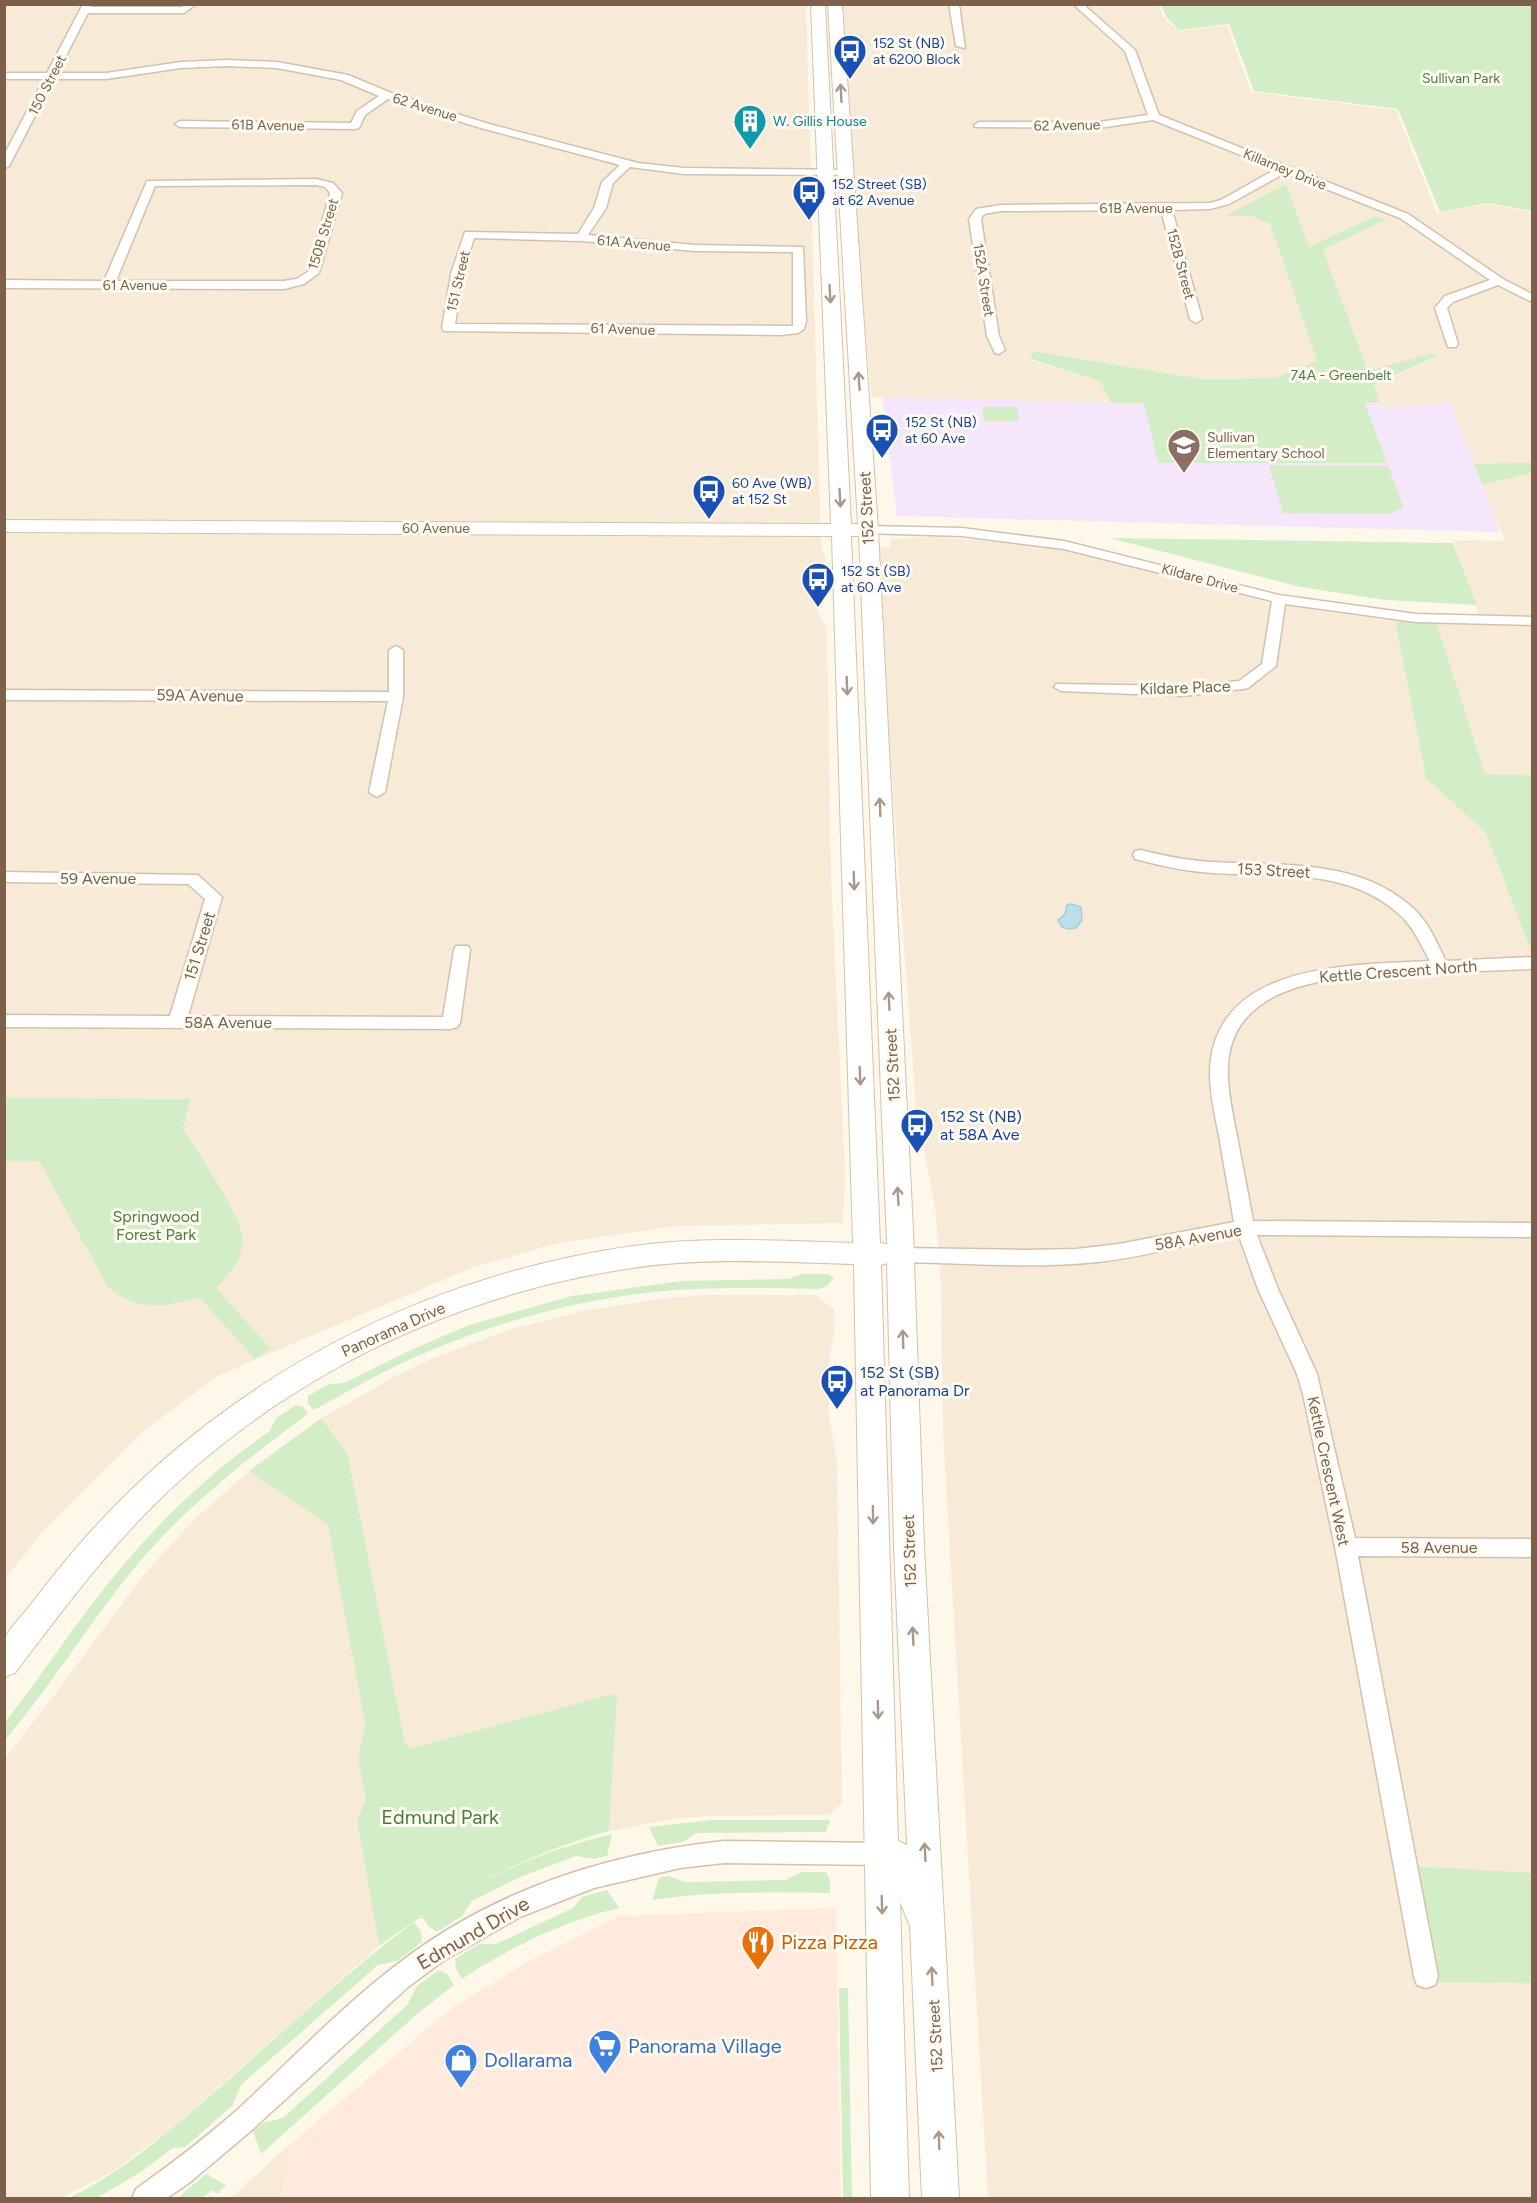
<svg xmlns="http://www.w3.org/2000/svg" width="1537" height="2203" viewBox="0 0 1537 2203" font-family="Figtree,sans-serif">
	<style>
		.residential { fill: #f7ebd8 }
		.commercial { fill: #ffeadd }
		.education { fill: #f5e6fb }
		.green { fill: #d3eec6 }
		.water { fill: #bce0eb; stroke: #a1cfde; stroke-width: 1.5 }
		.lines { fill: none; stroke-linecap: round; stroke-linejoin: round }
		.street-casing { stroke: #d3c1ad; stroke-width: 3 }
		.secondary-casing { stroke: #d6c2ab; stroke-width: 2 }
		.street { fill: #fff; fill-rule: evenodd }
		.secondary { fill: #fff; fill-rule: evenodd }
		.oneway { stroke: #aa9889 }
		.labels { text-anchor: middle; stroke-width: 6; stroke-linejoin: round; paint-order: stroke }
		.far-transit-label { font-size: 14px; fill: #164399; stroke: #fffbf2; text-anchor: start }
		.far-park-label { font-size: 14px; fill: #4b7d3d; stroke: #fffbf2 }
		.far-street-label { font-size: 14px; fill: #7d6049; stroke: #fffbf2 }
		.far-culture-label { font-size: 14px; fill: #0d838f; stroke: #fffbf2; text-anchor: start }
		.far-education-label { font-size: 14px; fill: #785e54; stroke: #fffbf2; text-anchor: start }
		.street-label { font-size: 16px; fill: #7d6049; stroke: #fffbf2 }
		.transit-label { font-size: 16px; fill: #164399; stroke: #fffbf2; text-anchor: start }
		.park-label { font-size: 16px; fill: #4b7d3d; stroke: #fffbf2 }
		.near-park-label { font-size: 20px; fill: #4b7d3d; stroke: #fffbf2 }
		.near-street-label { font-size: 20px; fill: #7d6049; stroke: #fffbf2 }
		.near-food-label { font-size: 20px; fill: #c56008; stroke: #fffbf2; text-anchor: start }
		.near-shop-label { font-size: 20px; fill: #366cbe; stroke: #fffbf2; text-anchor: start }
	</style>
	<rect width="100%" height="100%" fill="#fef8ea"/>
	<g class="residential">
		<polygon points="5,5 806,5 821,545 826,561 816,584 818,612 827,629 831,878 845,1171 843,1223 677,1226 559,1243 471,1268 219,1375 146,1429 43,1531 5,1579"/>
		<polygon points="841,5 1158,5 1165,19 1179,31 1227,25 1251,92 1396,110 1437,213 1488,204 1532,212 1532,462 1474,464 1450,403 1382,408 1374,386 1436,357 1432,353 1368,372 1323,250 1384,220 1375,216 1309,247 1286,185 1227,216 1251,216 1270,224 1317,361 1274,378 1203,379 1033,351 1030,360 1100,381 1111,403 872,397 853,210"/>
		<polygon points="1532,473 1532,775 1485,774 1437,624 1480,623 1477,609 1453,540 1505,541 1482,485"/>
		<polygon points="934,537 1046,546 1117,560 1274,604 1395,621 1426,778 1486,833 1532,954 1532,2198 988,2198 943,1432 941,1287 936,1214 916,1108 875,547 890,547 891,539"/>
		<polygon points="707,1295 815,1295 834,1309 834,1331 828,1369 829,1416 837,1462 842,1803 829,1815 713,1816 678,1818 609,1831 617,1698 612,1694 411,1748 405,1744 348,1455 321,1418 394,1377 431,1359 509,1330 587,1310 667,1298"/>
		<polygon points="249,1471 328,1524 365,1725 358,1759 366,1799 357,1821 379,1946 172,2128 112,2172 61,2198 5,2198 5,1758 56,1693 145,1573 195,1519"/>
		<polygon points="290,2144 282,2198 231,2198"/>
	</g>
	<polygon class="commercial" points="836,1908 841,2198 282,2198 290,2144 453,2007 531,1960 619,1916"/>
	<polygon class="education" points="882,397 1111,403 1380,402 1382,408 1450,403 1500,532 897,516"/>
	<g class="green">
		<polygon points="1161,5 1532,5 1532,211 1488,203 1440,212 1398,109 1254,91 1229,24 1179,30 1167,18"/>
		<polygon points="1286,184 1309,247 1375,216 1385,220 1323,250 1368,371 1432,353 1437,356 1374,385 1380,402 1365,403 1387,463 1158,463 1144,403 1111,403 1100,381 1030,359 1033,351 1203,379 1274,378 1317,361 1270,224 1251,216 1225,216"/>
		<polygon points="982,407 1017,407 1019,421 984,421"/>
		<polygon points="1532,462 1532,473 1482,485 1474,464"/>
		<polygon points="1269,465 1388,466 1404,508 1388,514 1283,513"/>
		<polygon points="1110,538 1453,543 1477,605 1386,600 1300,587"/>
		<polygon points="1395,621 1437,624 1485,774 1532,775 1532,847 1531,848 1532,954 1486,833 1426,778"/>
		<path d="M 5,1098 L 190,1099 L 183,1128 C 196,1151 244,1218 243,1241 C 242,1262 229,1274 216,1288 L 271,1349 L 255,1359 L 199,1297 C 168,1308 134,1311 108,1287 L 39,1161 L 5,1161 Z"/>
		<path d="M 802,1274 L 828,1274 L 834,1278 L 827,1286 L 819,1289 C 773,1288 725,1287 678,1290 C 592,1296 507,1318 427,1352 C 388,1368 351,1390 314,1410 L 308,1404 L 308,1396 L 329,1384 L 344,1383 L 413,1349 L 469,1325 L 572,1296 L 681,1281 L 789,1279 Z"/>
		<path d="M 296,1405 L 303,1407 L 308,1414 C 244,1461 181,1511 131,1572 C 87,1627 50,1687 5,1740 L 5,1722 C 42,1676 73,1626 111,1580 C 156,1524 210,1472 270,1431 L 276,1418 Z"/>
		<path d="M 321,1418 L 348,1455 L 405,1744 L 412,1748 L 612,1694 L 617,1697 L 609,1831 C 523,1855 450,1894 379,1946 L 357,1821 L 366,1799 L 358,1759 L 365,1724 L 328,1525 L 249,1471 Z"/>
		<polygon points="712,1820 830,1820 826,1832 697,1833 683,1842 658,1846 649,1827"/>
		<path d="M 612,1834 L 607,1856 L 594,1859 L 576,1856 L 520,1877 L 472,1901 L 462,1916 L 437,1932 L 429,1927 L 422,1917 C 480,1878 544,1850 612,1834 Z"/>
		<polygon points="1414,1866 1532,1873 1532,1983 1435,1982"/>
		<path d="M 801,1872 L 826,1872 L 830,1881 L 830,1893 C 770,1892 712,1891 652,1900 L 659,1878 L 669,1876 L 685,1882 L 785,1880 Z"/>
		<path d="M 607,1890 L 619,1908 C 563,1921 511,1947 462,1979 L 456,1969 L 455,1959 L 479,1944 L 496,1944 L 573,1908 L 582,1897 Z"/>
		<path d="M 414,1922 L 421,1932 L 422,1942 L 397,1961 L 378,1965 L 241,2085 L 232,2106 L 185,2147 L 173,2148 L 141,2172 L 97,2198 L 69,2198 C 123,2171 166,2134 212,2094 C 279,2036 343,1975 414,1922 Z"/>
		<polygon points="439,1970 447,1974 454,1985 418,2013 261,2154 253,2131 263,2123 283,2118 407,2005 417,1986"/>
		<polygon points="839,1988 848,1988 852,2198 843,2198"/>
		<polygon points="206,2174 226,2185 217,2194 213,2190 202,2198 180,2198 182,2194"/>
	</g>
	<polygon class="water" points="1071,904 1081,907 1082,920 1076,928 1069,929 1062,927 1058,920 1065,914 1067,905"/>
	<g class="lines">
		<defs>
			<g id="street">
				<path d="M 83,4 L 93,4 L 91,7 L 182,7 L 185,4 L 196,4 L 184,13 L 88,13 L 57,73 L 106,73 L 181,62 L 227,60 L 277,62 L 348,75 L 391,93 L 489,124 L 638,163 L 684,168 L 849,170 L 849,174 L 845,175 L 684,174 L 630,167 L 613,183 L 606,208 L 588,235 L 695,245 L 803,247 L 806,321 L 804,329 L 798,333 L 781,335 L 444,331 L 442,328 L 451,274 L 465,232 L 578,234 L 594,208 L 602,182 L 620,165 L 481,128 L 388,99 L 365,115 L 359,128 L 355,129 L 180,127 L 175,124 L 180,121 L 351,123 L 357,111 L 379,96 L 341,80 L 277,68 L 227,66 L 181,68 L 106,79 L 54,79 L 9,166 L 4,169 L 4,155 L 44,79 L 4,79 L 4,73 L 47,73 ZM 474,238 L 581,241 L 695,251 L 793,252 L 793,326 L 455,324 L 463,274 Z"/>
				<polygon points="949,4 959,4 965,48 956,46"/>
				<polygon points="1073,4 1083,4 1135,50 1159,115 1408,214 1503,279 1532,294 1532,302 1498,285 1453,302 1447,308 1458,344 1456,347 1448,347 1435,308 1445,296 1490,280 1400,218 1285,173 1229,204 1210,209 1172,210 1202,319 1196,323 1190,319 1161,210 1001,211 984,214 981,219 999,336 1005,350 999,354 995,353 987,336 969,219 976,209 1001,205 1210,203 1221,200 1276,169 1153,120 1099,128 975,127 974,125 979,122 1099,122 1148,115 1125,51"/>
				<path d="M 316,179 L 333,183 L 342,193 L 319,273 L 304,284 L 284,289 L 4,288 L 4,280 L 104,281 L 147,181 ZM 316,185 L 325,187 L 330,193 L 308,272 L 296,279 L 284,281 L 116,281 L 155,186 Z"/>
				<polygon points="868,526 962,528 1064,541 1279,595 1416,614 1532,617 1532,625 1416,622 1285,604 1276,666 1248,688 1243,689 1183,696 1061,691 1054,687 1056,684 1183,686 1239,681 1262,664 1272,601 1064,549 962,536 863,533 861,530 863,527"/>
				<polygon points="396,646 403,650 403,697 385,792 377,797 369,792 388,701 4,700 4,690 389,692 389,650"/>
				<path d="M 1141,850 C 1165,856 1188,861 1213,862 C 1282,866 1360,858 1415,910 C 1429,923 1437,944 1446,961 L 1532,957 L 1532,969 C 1494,970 1456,972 1418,974 C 1357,976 1243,974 1229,1055 C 1225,1082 1232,1109 1237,1136 C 1242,1164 1248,1192 1253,1221 L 1532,1223 L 1532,1237 L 1257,1235 L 1278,1289 L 1317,1374 L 1355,1538 L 1532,1539 L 1532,1557 L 1358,1556 L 1438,1976 L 1435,1985 L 1426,1988 L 1417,1985 L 1414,1976 L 1335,1547 L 1303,1394 L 1297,1374 L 1258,1289 L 1239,1236 C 1191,1242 1146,1257 1098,1262 C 1033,1269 967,1263 901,1262 L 894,1260 L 891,1255 L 894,1250 L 901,1248 L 1026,1250 L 1076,1249 L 1119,1244 L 1234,1222 C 1229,1193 1224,1165 1219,1136 C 1215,1115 1210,1094 1210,1073 C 1212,962 1351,965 1430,961 C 1422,947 1415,930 1403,918 C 1352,867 1278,877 1212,873 C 1185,871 1161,866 1135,859 L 1133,855 L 1135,851 Z"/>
				<polygon points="4,872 198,875 222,897 188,1016 443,1017 454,950 456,946 468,946 470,950 460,1023 457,1027 451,1029 4,1027 4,1015 170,1016 205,899 188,884 4,882"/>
				<path d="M 724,1841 L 881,1843 L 889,1846 L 893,1854 L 889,1862 L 881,1865 L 724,1863 L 680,1868 L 594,1888 L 520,1917 L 443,1961 L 408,1987 L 253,2129 L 189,2183 L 167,2198 L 132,2198 L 136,2189 C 171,2164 204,2139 236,2111 C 287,2064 335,2013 390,1970 C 486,1893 603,1854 724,1841 Z"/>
			</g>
			<path id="secondary" d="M 811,4 L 825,4 L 851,524 L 858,524 L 828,4 L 842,4 L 878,530 L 913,1230 L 924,1547 L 959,2198 L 922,2198 L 910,1926 L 900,1902 L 909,2198 L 871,2198 L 854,1264 C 780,1262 705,1257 632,1268 C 447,1295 273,1382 143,1516 C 96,1565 56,1619 15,1673 L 4,1677 C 4,1666 1,1646 6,1636 C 11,1626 21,1617 28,1608 C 49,1581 70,1554 93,1529 C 233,1375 427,1275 633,1246 C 706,1236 780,1241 853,1243 L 832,536 L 4,532 L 4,520 L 831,524 ZM 851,536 L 859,536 L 887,1244 L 880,1243 ZM 887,1263 L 894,1547 L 907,1845 L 898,1841 L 881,1265 Z"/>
		</defs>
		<use href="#street" class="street-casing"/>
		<use href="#secondary" class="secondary-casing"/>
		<use href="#street" class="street"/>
		<use href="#secondary" class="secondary"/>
	</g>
	<defs><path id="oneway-shaft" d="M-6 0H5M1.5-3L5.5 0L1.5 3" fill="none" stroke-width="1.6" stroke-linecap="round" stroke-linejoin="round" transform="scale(1.5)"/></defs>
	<g class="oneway">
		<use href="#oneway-shaft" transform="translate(841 93) rotate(-93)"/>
		<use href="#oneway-shaft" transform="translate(830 294) rotate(87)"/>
		<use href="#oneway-shaft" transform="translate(859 381) rotate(-94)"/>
		<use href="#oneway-shaft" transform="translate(840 498) rotate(87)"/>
		<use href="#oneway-shaft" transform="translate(847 686) rotate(88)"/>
		<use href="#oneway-shaft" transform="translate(880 807) rotate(-92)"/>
		<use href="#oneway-shaft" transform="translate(854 881) rotate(88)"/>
		<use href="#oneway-shaft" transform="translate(889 1001) rotate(-93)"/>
		<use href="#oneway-shaft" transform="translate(860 1076) rotate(88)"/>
		<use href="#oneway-shaft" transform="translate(898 1196) rotate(-93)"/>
		<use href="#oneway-shaft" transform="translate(903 1339) rotate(-92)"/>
		<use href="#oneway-shaft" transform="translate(873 1515) rotate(89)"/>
		<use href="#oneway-shaft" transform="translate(913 1636) rotate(-93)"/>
		<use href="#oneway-shaft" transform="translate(878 1710) rotate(89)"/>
		<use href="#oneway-shaft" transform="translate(925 1852) rotate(-93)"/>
		<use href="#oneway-shaft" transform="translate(882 1905) rotate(88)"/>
		<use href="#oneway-shaft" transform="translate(932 1976) rotate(-93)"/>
		<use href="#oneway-shaft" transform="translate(939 2140) rotate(-92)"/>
	</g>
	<defs>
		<symbol id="bus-pin" viewBox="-11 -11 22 30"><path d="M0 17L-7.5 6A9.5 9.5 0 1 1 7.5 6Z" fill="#1a4fb4" stroke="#fffbf2"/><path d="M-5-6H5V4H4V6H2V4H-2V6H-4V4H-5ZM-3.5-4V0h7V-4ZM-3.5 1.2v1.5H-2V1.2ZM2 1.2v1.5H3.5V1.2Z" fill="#fff"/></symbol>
		<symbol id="building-pin" viewBox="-11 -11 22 30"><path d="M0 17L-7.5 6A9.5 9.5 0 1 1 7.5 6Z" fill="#0f9aa8" stroke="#fffbf2"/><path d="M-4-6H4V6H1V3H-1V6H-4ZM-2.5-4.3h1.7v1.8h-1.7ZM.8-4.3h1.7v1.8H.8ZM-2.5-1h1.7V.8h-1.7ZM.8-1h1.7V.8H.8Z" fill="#fff"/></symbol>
		<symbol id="school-pin" viewBox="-11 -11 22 30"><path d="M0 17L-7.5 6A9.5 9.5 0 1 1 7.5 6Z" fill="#8d6e63" stroke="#fffbf2"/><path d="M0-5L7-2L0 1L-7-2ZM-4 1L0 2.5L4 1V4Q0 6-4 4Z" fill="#fff"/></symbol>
		<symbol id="restaurant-pin" viewBox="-11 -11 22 30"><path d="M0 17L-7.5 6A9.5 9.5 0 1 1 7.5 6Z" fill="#e8710a" stroke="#fffbf2"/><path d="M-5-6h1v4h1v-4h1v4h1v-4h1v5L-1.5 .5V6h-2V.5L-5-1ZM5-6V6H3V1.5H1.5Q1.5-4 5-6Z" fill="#fff"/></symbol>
		<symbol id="supermarket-pin" viewBox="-11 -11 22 30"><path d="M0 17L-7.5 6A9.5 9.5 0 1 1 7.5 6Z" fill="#3f7fe0" stroke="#fffbf2"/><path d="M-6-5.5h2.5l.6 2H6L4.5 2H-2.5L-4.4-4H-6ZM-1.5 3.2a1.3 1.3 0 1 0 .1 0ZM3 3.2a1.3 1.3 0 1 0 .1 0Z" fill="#fff"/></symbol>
		<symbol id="shop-pin" viewBox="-11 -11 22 30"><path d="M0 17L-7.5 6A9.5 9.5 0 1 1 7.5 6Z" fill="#3f7fe0" stroke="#fffbf2"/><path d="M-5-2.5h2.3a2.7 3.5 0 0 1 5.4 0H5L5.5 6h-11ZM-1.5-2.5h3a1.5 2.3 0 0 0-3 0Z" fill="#fff"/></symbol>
	</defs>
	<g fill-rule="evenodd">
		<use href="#bus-pin" x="831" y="32" width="38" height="52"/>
		<use href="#building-pin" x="731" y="102" width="38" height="52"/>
		<use href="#bus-pin" x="790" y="173" width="38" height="52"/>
		<use href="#bus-pin" x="863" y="411" width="38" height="52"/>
		<use href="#school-pin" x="1165" y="426" width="38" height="52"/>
		<use href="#bus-pin" x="690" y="472" width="38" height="52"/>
		<use href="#bus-pin" x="799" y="560" width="38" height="52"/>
		<use href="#bus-pin" x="898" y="1106" width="38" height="52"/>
		<use href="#bus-pin" x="818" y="1362" width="38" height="52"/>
		<use href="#restaurant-pin" x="739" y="1923" width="38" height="52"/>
		<use href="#supermarket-pin" x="586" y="2027" width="38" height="52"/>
		<use href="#shop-pin" x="442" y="2041" width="38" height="52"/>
	</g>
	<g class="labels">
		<g class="far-transit-label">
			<text x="873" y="48">152 St (NB)<tspan x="873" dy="16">at 6200 Block</tspan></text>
			<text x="832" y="189">152 Street (SB)<tspan x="832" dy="16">at 62 Avenue</tspan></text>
			<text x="905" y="427">152 St (NB)<tspan x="905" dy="16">at 60 Ave</tspan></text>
			<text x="732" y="488">60 Ave (WB)<tspan x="732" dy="16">at 152 St</tspan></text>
			<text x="841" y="576">152 St (SB)<tspan x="841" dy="16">at 60 Ave</tspan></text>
		</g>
		<g class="far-park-label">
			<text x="1461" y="83">Sullivan Park</text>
			<text x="1341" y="380">74A - Greenbelt</text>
		</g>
		<g class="far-street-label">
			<text transform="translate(47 85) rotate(-63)" y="5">150 Street</text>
			<text transform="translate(425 107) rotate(17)" y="5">62 Avenue</text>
			<text transform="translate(268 125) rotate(1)" y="5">61B Avenue</text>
			<text transform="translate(1067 125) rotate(-1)" y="5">62 Avenue</text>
			<text transform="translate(1285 169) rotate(22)" y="5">Killarney Drive</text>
			<text x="1136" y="213">61B Avenue</text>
			<text transform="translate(323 234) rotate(-73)" y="5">150B Street</text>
			<text transform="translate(634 243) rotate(5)" y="5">61A Avenue</text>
			<text transform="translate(1181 264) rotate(75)" y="5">152B Street</text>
			<text transform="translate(984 280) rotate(81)" y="5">152A Street</text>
			<text transform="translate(458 281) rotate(-77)" y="5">151 Street</text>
			<text x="135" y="290">61 Avenue</text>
			<text transform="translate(623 329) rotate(2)" y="5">61 Avenue</text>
			<text x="436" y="533">60 Avenue</text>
			<text transform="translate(1200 578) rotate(15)" y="5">Kildare Drive</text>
		</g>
		<g class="far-culture-label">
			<text x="773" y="126">W. Gillis House</text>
		</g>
		<g class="far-education-label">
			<text x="1207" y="442">Sullivan<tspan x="1207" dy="16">Elementary School</tspan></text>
		</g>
		<g class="street-label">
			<text transform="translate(866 508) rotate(-93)" y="6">152 Street</text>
			<text transform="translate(1185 687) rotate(-2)" y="6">Kildare Place</text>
			<text transform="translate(200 695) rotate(1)" y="6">59A Avenue</text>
			<text transform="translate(1274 870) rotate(3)" y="6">153 Street</text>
			<text x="98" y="884">59 Avenue</text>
			<text transform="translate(199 946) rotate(-73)" y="6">151 Street</text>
			<text transform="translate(1398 971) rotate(-4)" y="6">Kettle Crescent North</text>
			<text x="228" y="1028">58A Avenue</text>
			<text transform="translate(892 1065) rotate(-93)" y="6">152 Street</text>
			<text transform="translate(1198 1237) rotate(-10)" y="6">58A Avenue</text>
			<text transform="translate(393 1329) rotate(-24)" y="6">Panorama Drive</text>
			<text transform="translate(1329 1471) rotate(78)" y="6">Kettle Crescent West</text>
			<text x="1439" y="1553">58 Avenue</text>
			<text transform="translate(909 1551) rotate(-92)" y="6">152 Street</text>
			<text transform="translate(935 2036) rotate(-93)" y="6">152 Street</text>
		</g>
		<g class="transit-label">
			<text x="940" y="1122">152 St (NB)<tspan x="940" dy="18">at 58A Ave</tspan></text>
			<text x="860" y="1378">152 St (SB)<tspan x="860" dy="18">at Panorama Dr</tspan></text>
		</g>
		<g class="park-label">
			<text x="156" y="1222">Springwood<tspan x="156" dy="18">Forest Park</tspan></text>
		</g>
		<g class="near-park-label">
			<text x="440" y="1824">Edmund Park</text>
		</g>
		<g class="near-street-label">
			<text transform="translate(473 1933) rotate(-30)" y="7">Edmund Drive</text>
		</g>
		<g class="near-food-label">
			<text x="781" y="1949">Pizza Pizza</text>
		</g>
		<g class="near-shop-label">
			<text x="628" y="2053">Panorama Village</text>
			<text x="484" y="2067">Dollarama</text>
		</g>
	</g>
	<rect width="1537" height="2203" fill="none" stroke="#7d6049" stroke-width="12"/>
</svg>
